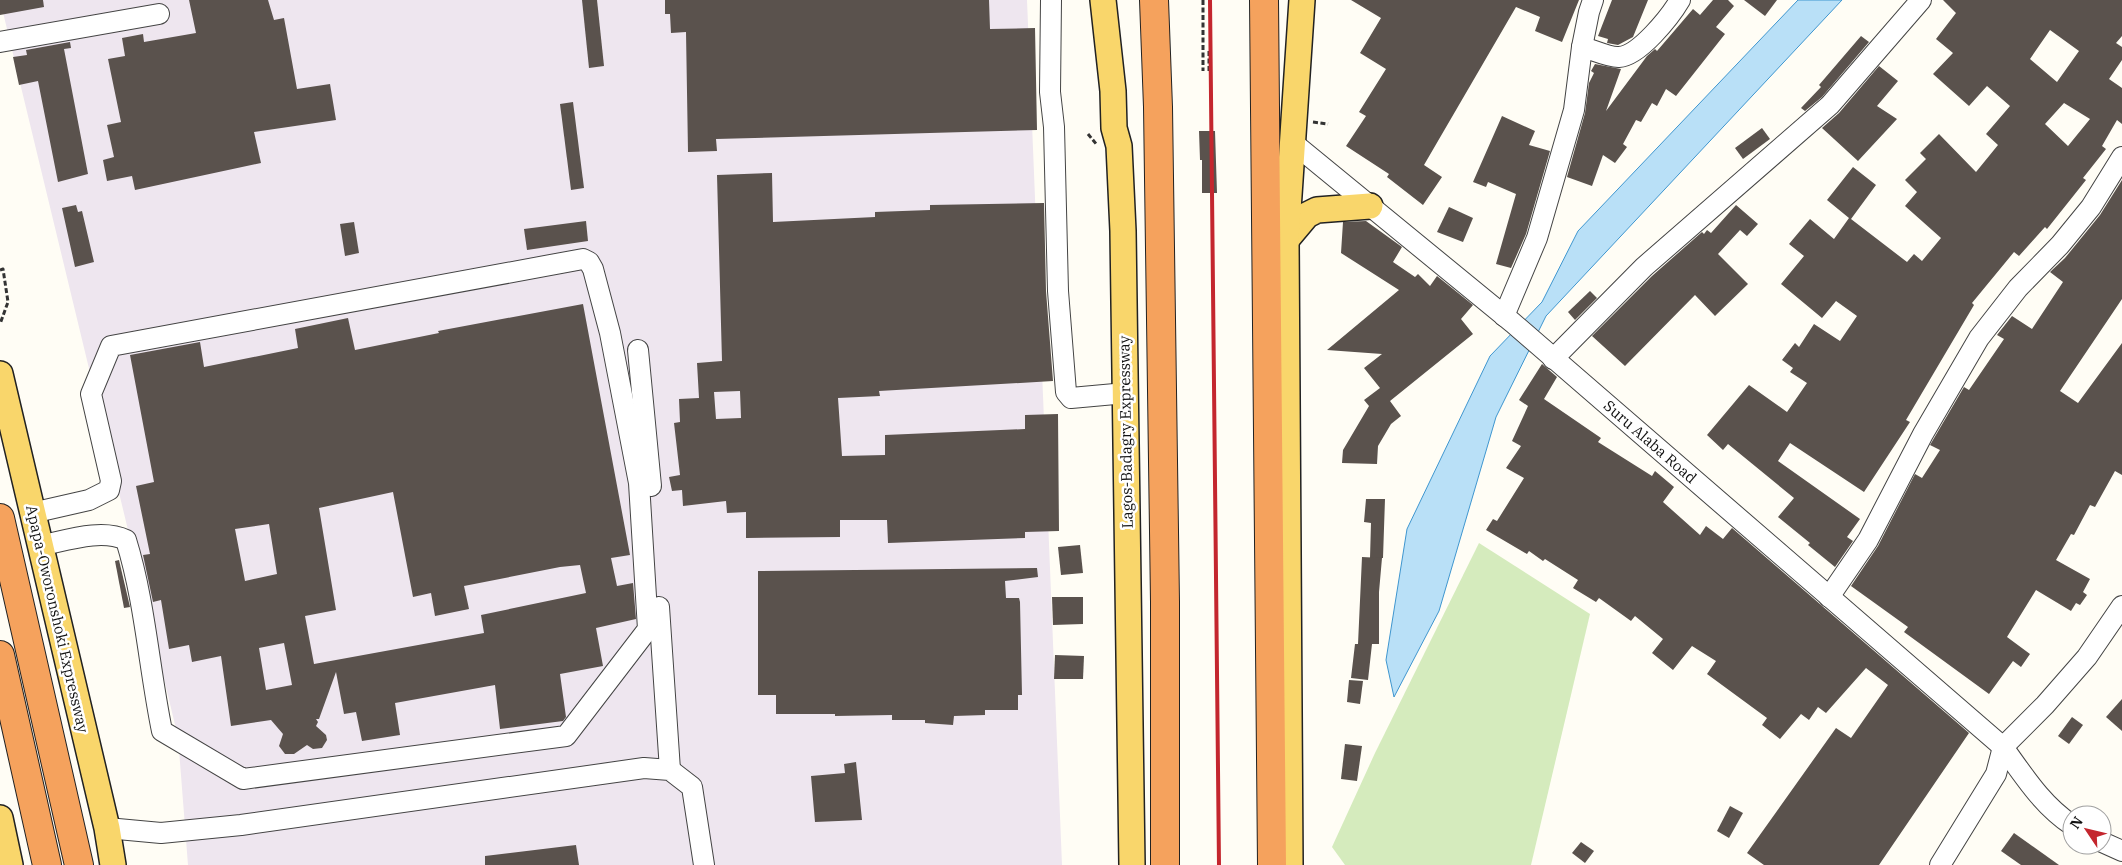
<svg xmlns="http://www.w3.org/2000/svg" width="2122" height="865" viewBox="0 0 2122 865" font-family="'IBM Plex Serif',serif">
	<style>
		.industrial { fill: #eee6ef }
		.green { fill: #d5ebbd }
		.water { fill: #b9e0f7; stroke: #3f96cf }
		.building { fill: #5a524d; fill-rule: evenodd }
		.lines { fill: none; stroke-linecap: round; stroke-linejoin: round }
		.minor-casing { stroke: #444; stroke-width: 22 }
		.major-casing { stroke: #222; stroke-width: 28 }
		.highway-casing { stroke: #222; stroke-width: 30 }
		.path { stroke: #333; stroke-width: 3; stroke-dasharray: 5 2.5; stroke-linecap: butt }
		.minor { stroke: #fff; stroke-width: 20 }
		.major { stroke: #f9d66b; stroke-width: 25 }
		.highway { stroke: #f5a25d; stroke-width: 28 }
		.rail { stroke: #c4262e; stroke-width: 4 }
		.labels { text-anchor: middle; stroke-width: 5; stroke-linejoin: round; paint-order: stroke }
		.street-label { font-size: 15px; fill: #111; stroke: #fff }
	</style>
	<rect width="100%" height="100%" fill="#fffdf5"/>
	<polygon class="industrial" points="0,0 1027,0 1062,865 188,865 178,737"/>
	<polygon class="green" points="1479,543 1590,614 1531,865 1345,865 1332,847 1375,753"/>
	<polygon class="water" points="1798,0 1842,0 1546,316 1496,417 1439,611 1394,697 1386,660 1407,529 1490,356 1542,302 1578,231"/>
	<g class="building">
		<polygon points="0,0 43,0 44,7 0,15"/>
		<polygon points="189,0 268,0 274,20 284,18 297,89 330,84 336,120 254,132 261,163 135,190 132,176 107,181 103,160 114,157 107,125 121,122 108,59 125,56 122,38 143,34 144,42 196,33"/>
		<polygon points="582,0 597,0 604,66 589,68"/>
		<polygon points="665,0 989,0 990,29 1035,28 1037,130 716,139 717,151 688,152 686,32 671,33 670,14 665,14"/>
		<polygon points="1351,0 1579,0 1562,42 1535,31 1540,17 1516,7 1424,165 1442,177 1423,205 1387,177 1389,174 1346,146 1366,116 1359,112 1386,69 1360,53 1381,18"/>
		<polygon points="1612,0 1648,0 1633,37 1618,45 1607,43 1608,39 1598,36"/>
		<polygon points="1713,0 1728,0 1734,6 1716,27 1725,34 1676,96 1666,89 1657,106 1652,103 1641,122 1636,120 1623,144 1627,147 1615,163 1603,155 1592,186 1567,177 1585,113 1589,83 1594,73 1591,71 1595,64 1621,69 1606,111 1647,56 1655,49 1657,51 1693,9 1700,15"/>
		<polygon points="1744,0 1777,0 1765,16"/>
		<path d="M 1943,0 L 2122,0 L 2122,36 L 2116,43 L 2122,47 L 2122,60 L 2109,79 L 2122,88 L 2122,124 L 2117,120 L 2102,146 L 2106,149 L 2083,178 L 2086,180 L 2047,229 L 2045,227 L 2019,256 L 2014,252 L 1972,303 L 1974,305 L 1906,420 L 1910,422 L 1864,492 L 1790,443 L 1778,461 L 1860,519 L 1847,537 L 1853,541 L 1835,567 L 1808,545 L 1810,543 L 1778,517 L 1794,498 L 1728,444 L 1723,450 L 1707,435 L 1749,385 L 1787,412 L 1807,383 L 1790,372 L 1793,368 L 1782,360 L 1795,343 L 1799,347 L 1814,324 L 1840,341 L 1857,316 L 1836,301 L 1822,318 L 1781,284 L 1804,256 L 1789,244 L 1810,219 L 1834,239 L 1849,218 L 1827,200 L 1853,167 L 1876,185 L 1851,219 L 1907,262 L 1914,254 L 1922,261 L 1941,238 L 1905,206 L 1917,192 L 1905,180 L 1926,159 L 1920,153 L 1939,134 L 1976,172 L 1998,145 L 1986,134 L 2010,106 L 1987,86 L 1969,106 L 1933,74 L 1953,53 L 1936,39 L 1956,13 ZM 2050,30 L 2079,51 L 2057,82 L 2030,59 ZM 2064,103 L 2090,119 L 2068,146 L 2045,124 Z"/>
		<polygon points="1861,36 1869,42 1822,97 1805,111 1801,108 1821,87 1819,85"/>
		<polygon points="70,42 71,48 64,49 88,174 58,182 38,81 19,85 13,57 27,55 26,50"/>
		<polygon points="1879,66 1898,81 1877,106 1897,119 1858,161 1822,128 1839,113"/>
		<polygon points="573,102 584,188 571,190 560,104"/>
		<polygon points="1502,116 1535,131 1529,145 1550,151 1526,234 1511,268 1496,264 1516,194 1488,182 1486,187 1473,182"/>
		<polygon points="1762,128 1770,139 1743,159 1735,148"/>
		<polygon points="1199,131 1215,131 1217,193 1202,193 1202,160 1200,160"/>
		<path d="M 772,173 L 773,222 L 875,217 L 875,212 L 930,210 L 930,205 L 1044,203 L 1046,291 L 1053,381 L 879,391 L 880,396 L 838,398 L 842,456 L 885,455 L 885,435 L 1025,429 L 1025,415 L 1058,414 L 1059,531 L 1025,532 L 1025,538 L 888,543 L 887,520 L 840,520 L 840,537 L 746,538 L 746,512 L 727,513 L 726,501 L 683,506 L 682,490 L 672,491 L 669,477 L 680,475 L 674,423 L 680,422 L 679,399 L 699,398 L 697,363 L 722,361 L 717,175 ZM 740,391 L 741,418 L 716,419 L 714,392 Z"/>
		<polygon points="2122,180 2122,299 2060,391 2078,403 2122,343 2122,475 2115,471 2095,507 2090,505 2074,535 2071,534 2056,560 2090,579 2083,592 2087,595 2080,605 2076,603 2071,611 2036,590 2007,637 2030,654 2021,667 2013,661 1989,694 1904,632 1908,627 1851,586 1878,546 1915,474 1922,478 1940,450 1930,445 1964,387 1969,390 2004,339 1997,335 2012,316 2032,329 2063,282 2050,272 2065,258 2100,215"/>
		<polygon points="76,205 78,212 82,211 94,262 75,267 62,208"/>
		<polygon points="1736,205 1758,224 1747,236 1740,230 1718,254 1748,284 1715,316 1695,295 1625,366 1592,336 1652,276 1702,232 1704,234 1707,230 1711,233"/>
		<polygon points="1449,207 1473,218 1463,242 1437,232"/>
		<polygon points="586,221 588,241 527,250 524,229"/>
		<polygon points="1366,221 1402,247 1393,262 1415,277 1418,274 1430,286 1437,276 1473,305 1461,319 1473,334 1390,401 1401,416 1391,424 1378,446 1377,464 1342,463 1343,450 1369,406 1364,400 1380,388 1364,368 1382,354 1327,350 1399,290 1341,253 1343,222"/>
		<polygon points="354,222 359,253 345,256 340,224"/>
		<polygon points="1590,291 1597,298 1575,320 1568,312"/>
		<path d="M 583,304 L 630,555 L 611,558 L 617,586 L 633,583 L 636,619 L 596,628 L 603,666 L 560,674 L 566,717 L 563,721 L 500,729 L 495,685 L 395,703 L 400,735 L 362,741 L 356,712 L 344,714 L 336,672 L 319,719 L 316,719 L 318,722 L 316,726 L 326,735 L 327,740 L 322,748 L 313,749 L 307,745 L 294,754 L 285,754 L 279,746 L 283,734 L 271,720 L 231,726 L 221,656 L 192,662 L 189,645 L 169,649 L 161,600 L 153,602 L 143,555 L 150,554 L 136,486 L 154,482 L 130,355 L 200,342 L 204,367 L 298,348 L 295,329 L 348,318 L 355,350 L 439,333 L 438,331 ZM 393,492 L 413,597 L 431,593 L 435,616 L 469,609 L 464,586 L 560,567 L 580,565 L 586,593 L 481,615 L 484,633 L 314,664 L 305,616 L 336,610 L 319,508 ZM 269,524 L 277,574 L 245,581 L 235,529 ZM 284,643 L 292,685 L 266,690 L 259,648 Z"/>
		<polygon points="1542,364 1557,377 1544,399 1601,438 1598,442 1652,476 1655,471 1674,487 1663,502 1700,535 1706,526 1723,539 1732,528 1969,733 1879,865 1764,865 1747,853 1836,728 1851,738 1888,685 1866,668 1826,713 1818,707 1809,720 1801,714 1780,739 1762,725 1767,718 1707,674 1716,661 1692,646 1673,670 1652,653 1663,639 1635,616 1631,621 1599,598 1596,602 1573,588 1578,580 1545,559 1543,561 1529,551 1527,554 1486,530 1493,519 1497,521 1524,478 1506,468 1521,446 1512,441 1528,406 1519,400"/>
		<polygon points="1366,499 1385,499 1383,558 1370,558 1371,523 1364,522"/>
		<polygon points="1080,545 1083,573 1061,575 1058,547"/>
		<polygon points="1362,557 1382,558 1379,592 1379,644 1372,644 1368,680 1351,678 1355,644 1358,644"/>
		<polygon points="119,560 130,607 124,608 115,561"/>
		<polygon points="1037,568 1038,577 1005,581 1006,598 1019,598 1020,602 1022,695 1018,695 1018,710 985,710 985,715 954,716 953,725 925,723 925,720 892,720 892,715 835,716 835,714 776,714 776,695 758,695 758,571"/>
		<polygon points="1052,597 1083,597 1083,624 1053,625"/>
		<polygon points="1055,655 1084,656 1083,679 1054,679"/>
		<polygon points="1349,680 1363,681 1360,704 1347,702"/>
		<polygon points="2122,699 2122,731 2106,717"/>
		<polygon points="2072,717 2083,725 2069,744 2058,736"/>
		<polygon points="1345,744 1362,746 1357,781 1341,779"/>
		<polygon points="856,762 862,820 815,822 811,776 845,773 844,764"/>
		<polygon points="1730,806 1743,813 1729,838 1717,831"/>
		<polygon points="2014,833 2059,865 2021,865 2001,851"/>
		<polygon points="1581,842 1594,851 1585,863 1572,853"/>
		<polygon points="576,845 579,865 485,865 485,856"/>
	</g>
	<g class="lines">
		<defs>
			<g id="minor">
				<polyline points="1051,0 1050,92 1054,127 1058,291 1066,392 1071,398 1126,393"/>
				<polyline points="0,42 159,14"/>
				<path d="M 1582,47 C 1591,49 1610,58 1619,57 C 1639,56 1670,17 1680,0"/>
				<path d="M 1292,142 L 1513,323 L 2003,747 C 2024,776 2042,805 2072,825"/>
				<polyline points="1504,316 1537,238 1574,110 1582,47 1589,12 1593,0"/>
				<polyline points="638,350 651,486"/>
				<polyline points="1553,359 1644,267 1830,105 1921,0"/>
				<path d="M 32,513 L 89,500 L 109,490 L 111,481 L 91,394 L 111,346 L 583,259 L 589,262 L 593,269 L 610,333 L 639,483 L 648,629 L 566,736 L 243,779 L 162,731 C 149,668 145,601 126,540 C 101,528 65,541 39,546"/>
				<polyline points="1829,597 1868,540 1923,434 1979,338 2018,288 2060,245 2091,207 2122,157"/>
				<polyline points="659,607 670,770"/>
				<polyline points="107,828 161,833 241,825 644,768 670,770 692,787 704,865"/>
				<polyline points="2102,842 2122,851"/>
				<polyline points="1940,865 1996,774 2003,747 2045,705 2087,657 2122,606"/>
			</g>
			<g id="major">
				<polyline points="1103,0 1113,91 1114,128 1119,146 1123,231 1132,865"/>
				<polyline points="1286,240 1307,215 1317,210 1370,206"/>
				<polyline points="0,374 107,828 113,865"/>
				<polyline points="0,818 10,865"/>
				<polyline points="1290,865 1286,240 1302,0"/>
			</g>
			<g id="highway">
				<polyline points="1154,0 1158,107 1165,602 1165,865"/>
				<polyline points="1264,0 1272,865"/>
				<polyline points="0,518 79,865"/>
				<polyline points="0,655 47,865"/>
			</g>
		</defs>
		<use href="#minor" class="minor-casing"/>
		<use href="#major" class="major-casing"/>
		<use href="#highway" class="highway-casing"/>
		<g class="path">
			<polyline points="1203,0 1203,71"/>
			<polyline points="1209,71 1209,51"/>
			<polyline points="1313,122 1328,124"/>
			<polyline points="1088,134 1097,145"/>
			<polyline points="0,270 3,269 8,302 0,324"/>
		</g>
		<use href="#minor" class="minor"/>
		<use href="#major" class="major"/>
		<use href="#highway" class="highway"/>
		<polyline class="rail" points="1210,0 1219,865"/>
	</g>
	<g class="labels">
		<g class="street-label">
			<text transform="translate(1126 432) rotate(-91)" y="5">Lagos-Badagry Expressway</text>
			<text transform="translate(1650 442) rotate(41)" y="5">Suru Alaba Road</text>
			<text transform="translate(57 619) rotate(77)" y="5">Apapa-Oworonshoki Expressway</text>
		</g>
	</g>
	<g transform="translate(2087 830) rotate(305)"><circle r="24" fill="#ffffff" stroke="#a0a0a0"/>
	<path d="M0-4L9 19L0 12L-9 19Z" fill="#c4262e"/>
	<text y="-8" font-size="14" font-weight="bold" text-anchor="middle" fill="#111111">N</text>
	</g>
</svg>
